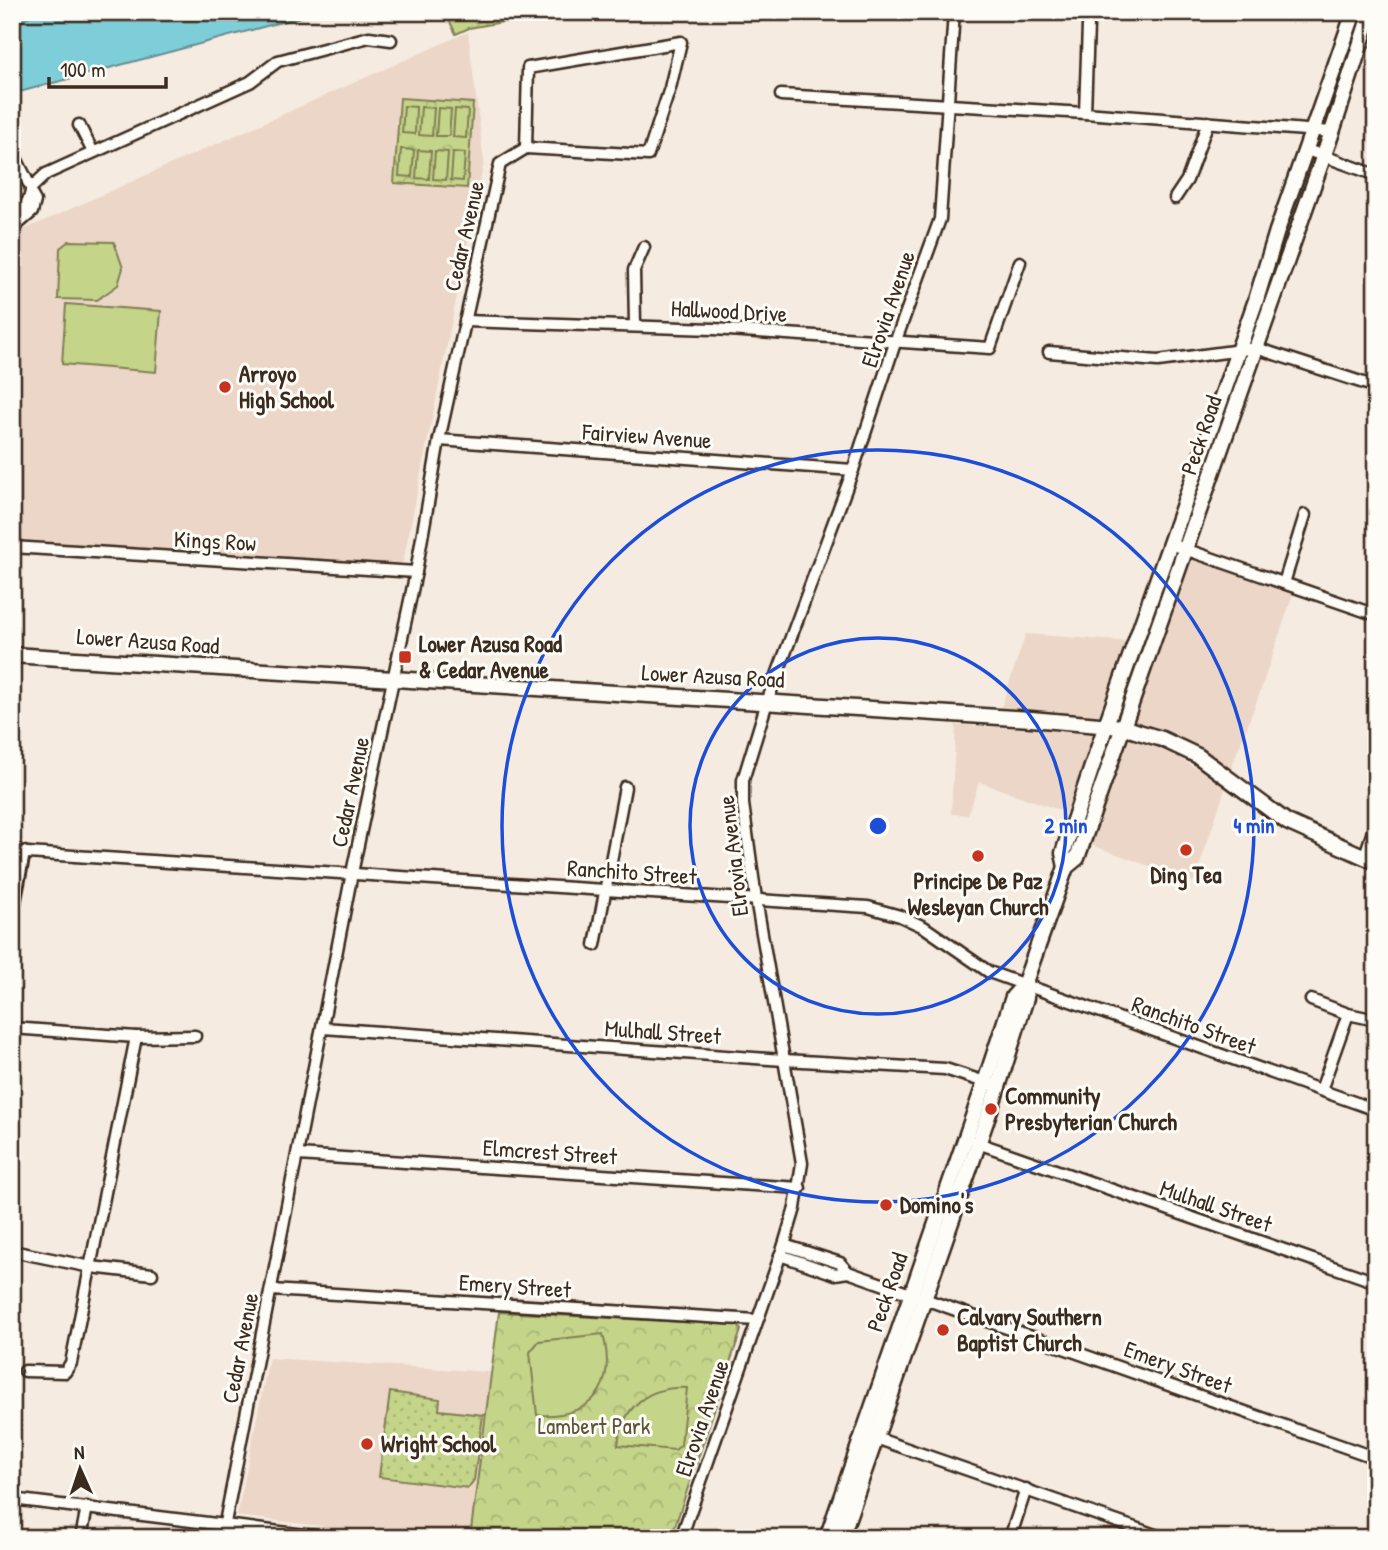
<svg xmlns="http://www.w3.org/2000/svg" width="1388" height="1550" viewBox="0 0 1388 1550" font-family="'Patrick Hand',sans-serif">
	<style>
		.built { fill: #ecd6c7 }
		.grass { fill: url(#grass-dots); stroke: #807f54; stroke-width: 2 }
		.forest { fill: url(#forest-crowns); stroke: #807f54; stroke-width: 2 }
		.pitch { fill: #c4d489; stroke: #807f54; stroke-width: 2 }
		.water { fill: #7eced9; stroke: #638c8e; stroke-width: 2 }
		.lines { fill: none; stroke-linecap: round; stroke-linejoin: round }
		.minor-casing { stroke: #3b2a1e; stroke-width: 15 }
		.tertiary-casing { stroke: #3b2a1e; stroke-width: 18 }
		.secondary-casing { stroke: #3b2a1e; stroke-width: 19 }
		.minor { stroke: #fdfcf7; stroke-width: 10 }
		.tertiary { stroke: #fdfcf7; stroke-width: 12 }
		.secondary { stroke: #fdfcf7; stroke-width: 14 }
		.ring { fill: none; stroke: #1d4ed8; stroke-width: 3.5 }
		.poi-dot { fill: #c8321e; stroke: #fdfcf7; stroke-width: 2.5 }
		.labels { text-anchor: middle; stroke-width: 6; stroke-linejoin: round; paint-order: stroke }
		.street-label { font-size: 23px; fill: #3b2a1e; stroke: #fdfcf7 }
		.poi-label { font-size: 23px; font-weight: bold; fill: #3b2a1e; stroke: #fdfcf7; text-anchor: start }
		.park-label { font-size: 23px; fill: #5d5439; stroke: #fdfcf7 }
		.centre { fill: #1d4ed8; stroke: #fdfcf7; stroke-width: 3.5 }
		.ring-label { font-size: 21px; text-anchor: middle; font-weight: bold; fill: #1d4ed8; stroke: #fdfcf7; stroke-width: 6; stroke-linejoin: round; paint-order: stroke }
	</style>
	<defs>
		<pattern id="grass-dots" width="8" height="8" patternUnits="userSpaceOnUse" patternTransform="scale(1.75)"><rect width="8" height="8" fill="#c4d489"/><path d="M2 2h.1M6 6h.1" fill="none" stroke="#a9b676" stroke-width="1.8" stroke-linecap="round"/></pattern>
		<pattern id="forest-crowns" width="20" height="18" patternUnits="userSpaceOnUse" patternTransform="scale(1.75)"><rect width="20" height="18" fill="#c4d489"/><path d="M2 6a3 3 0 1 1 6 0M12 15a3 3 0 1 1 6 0" fill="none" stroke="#a9b676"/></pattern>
	</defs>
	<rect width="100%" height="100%" fill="#f5ebe1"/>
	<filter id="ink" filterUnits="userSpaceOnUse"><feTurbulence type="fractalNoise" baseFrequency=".0143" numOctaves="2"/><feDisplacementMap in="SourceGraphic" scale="14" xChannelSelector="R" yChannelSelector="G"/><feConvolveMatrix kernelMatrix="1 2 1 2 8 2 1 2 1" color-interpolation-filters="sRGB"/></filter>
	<g filter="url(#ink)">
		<g class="built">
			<polygon points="468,32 484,162 403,562 399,564 12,540 12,235"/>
			<polygon points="1187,553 1294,591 1258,698 1229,773 1183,743 1130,721"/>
			<polygon points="1026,634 1132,642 1106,717 1001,707"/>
			<polygon points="956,725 1101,733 1074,815 979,782 968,815 951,814"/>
			<polygon points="1125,734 1163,749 1198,769 1225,789 1194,882 1086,843"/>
			<polygon points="269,1358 491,1372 470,1538 419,1538 237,1516"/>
		</g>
		<polygon class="grass" points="390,1392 440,1399 439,1410 483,1415 474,1480 468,1488 379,1477"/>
		<g class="forest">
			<polygon points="445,12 559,12 469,28 456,34"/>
			<polygon points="400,98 473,103 467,188 394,183"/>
			<polygon points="499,1312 738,1325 741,1330 671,1538 470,1538"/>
		</g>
		<g class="pitch">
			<polygon points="404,106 416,107 415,134 402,133"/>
			<polygon points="421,107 434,108 432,136 419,135"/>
			<polygon points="438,108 451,109 449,136 436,136"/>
			<polygon points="455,109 468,110 466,138 453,137"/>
			<polygon points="401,149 414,150 412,177 399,176"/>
			<polygon points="418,150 431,151 429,179 416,178"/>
			<polygon points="435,151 448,152 446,180 433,179"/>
			<polygon points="453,152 465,153 463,181 451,180"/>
			<polygon points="69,241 114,242 123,268 118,285 97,300 58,299 60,248"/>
			<polygon points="66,304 161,311 156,372 62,364"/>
			<path d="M 603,1334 C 617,1388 592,1418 537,1415 L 530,1352 L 539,1341 Z"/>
			<path d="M 687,1388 L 681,1445 L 675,1450 L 618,1445 C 622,1406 649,1386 687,1388 Z"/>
		</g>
		<polygon class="water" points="35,12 319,12 12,94 12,27"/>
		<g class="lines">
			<defs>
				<g id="minor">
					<polygon points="681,42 670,88 648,155 526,148 528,68"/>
					<polyline points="781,95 1085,113 1332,132"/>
					<polyline points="1085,113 1088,25"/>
					<polyline points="79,125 93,152"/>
					<polyline points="12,150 31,188"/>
					<polyline points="1307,150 1376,175"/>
					<polyline points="1175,198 1187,180 1208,122"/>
					<path d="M 12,220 C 20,213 32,199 31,188 L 46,174 L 250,82 L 278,61 L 369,37 L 391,40"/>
					<polyline points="12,229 32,212 35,201 31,194"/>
					<polyline points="465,321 714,329 990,348 1020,262"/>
					<polyline points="635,326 634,270 644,247"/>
					<polyline points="1049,352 1158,361 1256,348 1376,387"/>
					<polyline points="439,440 853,470"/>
					<polyline points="1170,544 1376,615"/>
					<polyline points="12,547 416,572"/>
					<polyline points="1284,583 1305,515"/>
					<polyline points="12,852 868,907 900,916 924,927 989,972 1376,1110"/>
					<polyline points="1364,858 1376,822"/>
					<polyline points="595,945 625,787"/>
					<polyline points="1311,1000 1348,1014 1376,1020"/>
					<polyline points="12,1028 136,1037 195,1036"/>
					<polyline points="323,1028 784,1060 945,1069 991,1084"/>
					<polyline points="1321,1090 1348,1014"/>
					<polyline points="975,1142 1376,1282"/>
					<polyline points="298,1155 800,1188"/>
					<polyline points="784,1245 840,1263 848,1272 1376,1458"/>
					<polyline points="12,1251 91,1267 152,1274"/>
					<polyline points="780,1255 835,1274 848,1272"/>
					<polyline points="271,1290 757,1320"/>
					<polyline points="25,1371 65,1372 71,1363 136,1037"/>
					<polyline points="870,1436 1164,1538"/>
					<polyline points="12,1499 330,1538"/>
					<polyline points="81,1538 87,1507"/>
					<polyline points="222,1538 352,873 416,572 439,440 500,164 526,148"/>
					<polyline points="681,1538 784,1245 795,1208 802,1163 756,899 743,804 743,780 767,702 853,470 896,340 940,219 954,12"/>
					<polyline points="1010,1538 1026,1489"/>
				</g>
				<polyline id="tertiary" points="12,910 23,853"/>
				<g id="secondary">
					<polyline points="12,655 1031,719 1122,727 1162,739 1198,756 1287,822 1376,862"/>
					<polyline points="1066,867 1063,853 1106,725 1256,300 1277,231 1354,12"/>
					<polyline points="827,1538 985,1082 1013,997 1024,985 1066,867 1077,858 1332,132 1371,12"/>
					<polyline points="841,1538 998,1087 1026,998 1024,985"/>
				</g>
			</defs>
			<use href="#minor" class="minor-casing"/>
			<use href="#tertiary" class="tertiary-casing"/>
			<use href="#secondary" class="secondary-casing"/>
			<use href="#minor" class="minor"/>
			<use href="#tertiary" class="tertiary"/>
			<use href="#secondary" class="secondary"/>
		</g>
	</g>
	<g class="ring">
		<circle cx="878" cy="826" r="188"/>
		<circle cx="878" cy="826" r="376"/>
	</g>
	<g class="poi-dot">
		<circle cx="225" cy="387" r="7"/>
		<rect x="398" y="650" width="14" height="14" rx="3.5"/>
		<circle cx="1186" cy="850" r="7"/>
		<circle cx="978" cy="856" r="7"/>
		<circle cx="991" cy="1109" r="7"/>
		<circle cx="886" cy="1205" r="7"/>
		<circle cx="943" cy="1330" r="7"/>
		<circle cx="367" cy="1444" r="7"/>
	</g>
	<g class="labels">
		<g class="street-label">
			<text transform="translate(464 236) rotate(-77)" y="8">Cedar Avenue</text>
			<text transform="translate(888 309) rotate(-71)" y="8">Elrovia Avenue</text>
			<text transform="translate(729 311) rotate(3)" y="8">Hallwood Drive</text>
			<text transform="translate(1201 435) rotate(-71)" y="8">Peck Road</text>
			<text transform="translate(647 436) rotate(4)" y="8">Fairview Avenue</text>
			<text transform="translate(215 541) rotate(3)" y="8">Kings Row</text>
			<text transform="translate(148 641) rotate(4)" y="8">Lower Azusa Road</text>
			<text transform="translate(713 676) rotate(3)" y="8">Lower Azusa Road</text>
			<text transform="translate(350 792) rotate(-78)" y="8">Cedar Avenue</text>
			<text transform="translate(733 856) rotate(-97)" y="8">Elrovia Avenue</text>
			<text transform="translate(632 872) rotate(4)" y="8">Ranchito Street</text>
			<text transform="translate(1194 1025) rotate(20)" y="8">Ranchito Street</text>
			<text transform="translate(663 1032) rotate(4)" y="8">Mulhall Street</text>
			<text transform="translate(550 1152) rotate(4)" y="8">Elmcrest Street</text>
			<text transform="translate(1216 1206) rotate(19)" y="8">Mulhall Street</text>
			<text transform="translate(515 1286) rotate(4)" y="8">Emery Street</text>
			<text transform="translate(887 1292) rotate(-71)" y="8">Peck Road</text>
			<text transform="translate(240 1348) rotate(-79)" y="8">Cedar Avenue</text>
			<text transform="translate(1178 1367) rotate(20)" y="8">Emery Street</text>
			<text transform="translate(702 1418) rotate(-71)" y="8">Elrovia Avenue</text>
		</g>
		<g class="poi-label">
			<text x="239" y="382">Arroyo<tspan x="239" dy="26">High School</tspan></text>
			<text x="419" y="652">Lower Azusa Road<tspan x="419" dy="26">&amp; Cedar Avenue</tspan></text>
			<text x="1186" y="883" text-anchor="middle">Ding Tea</text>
			<text x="978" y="889" text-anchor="middle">Principe De Paz<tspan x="978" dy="26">Wesleyan Church</tspan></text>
			<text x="1005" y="1104">Community<tspan x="1005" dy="26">Presbyterian Church</tspan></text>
			<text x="900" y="1213">Domino's</text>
			<text x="957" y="1325">Calvary Southern<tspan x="957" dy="26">Baptist Church</tspan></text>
			<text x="381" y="1452">Wright School</text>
		</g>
		<g class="park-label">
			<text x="594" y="1434">Lambert Park</text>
		</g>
	</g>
	<circle cx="878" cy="826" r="10" class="centre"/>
	<g class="ring-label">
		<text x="1066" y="833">2 min</text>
		<text x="1254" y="833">4 min</text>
	</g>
	<rect width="1388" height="1550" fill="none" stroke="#fdfcf7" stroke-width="42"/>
	<rect x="21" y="21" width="1346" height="1508" fill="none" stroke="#3b2a1e" stroke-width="2.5" filter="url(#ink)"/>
	<g transform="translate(80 1469) rotate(357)" stroke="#fdfcf7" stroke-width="5" paint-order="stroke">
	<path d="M0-5L12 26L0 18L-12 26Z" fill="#3b2a1e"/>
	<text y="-10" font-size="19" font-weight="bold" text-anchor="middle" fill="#3b2a1e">N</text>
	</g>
	<path d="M49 77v10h117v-10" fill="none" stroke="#3b2a1e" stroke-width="3.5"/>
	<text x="60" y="77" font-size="21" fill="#3b2a1e" stroke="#fdfcf7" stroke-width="5" paint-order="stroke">100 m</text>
</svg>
